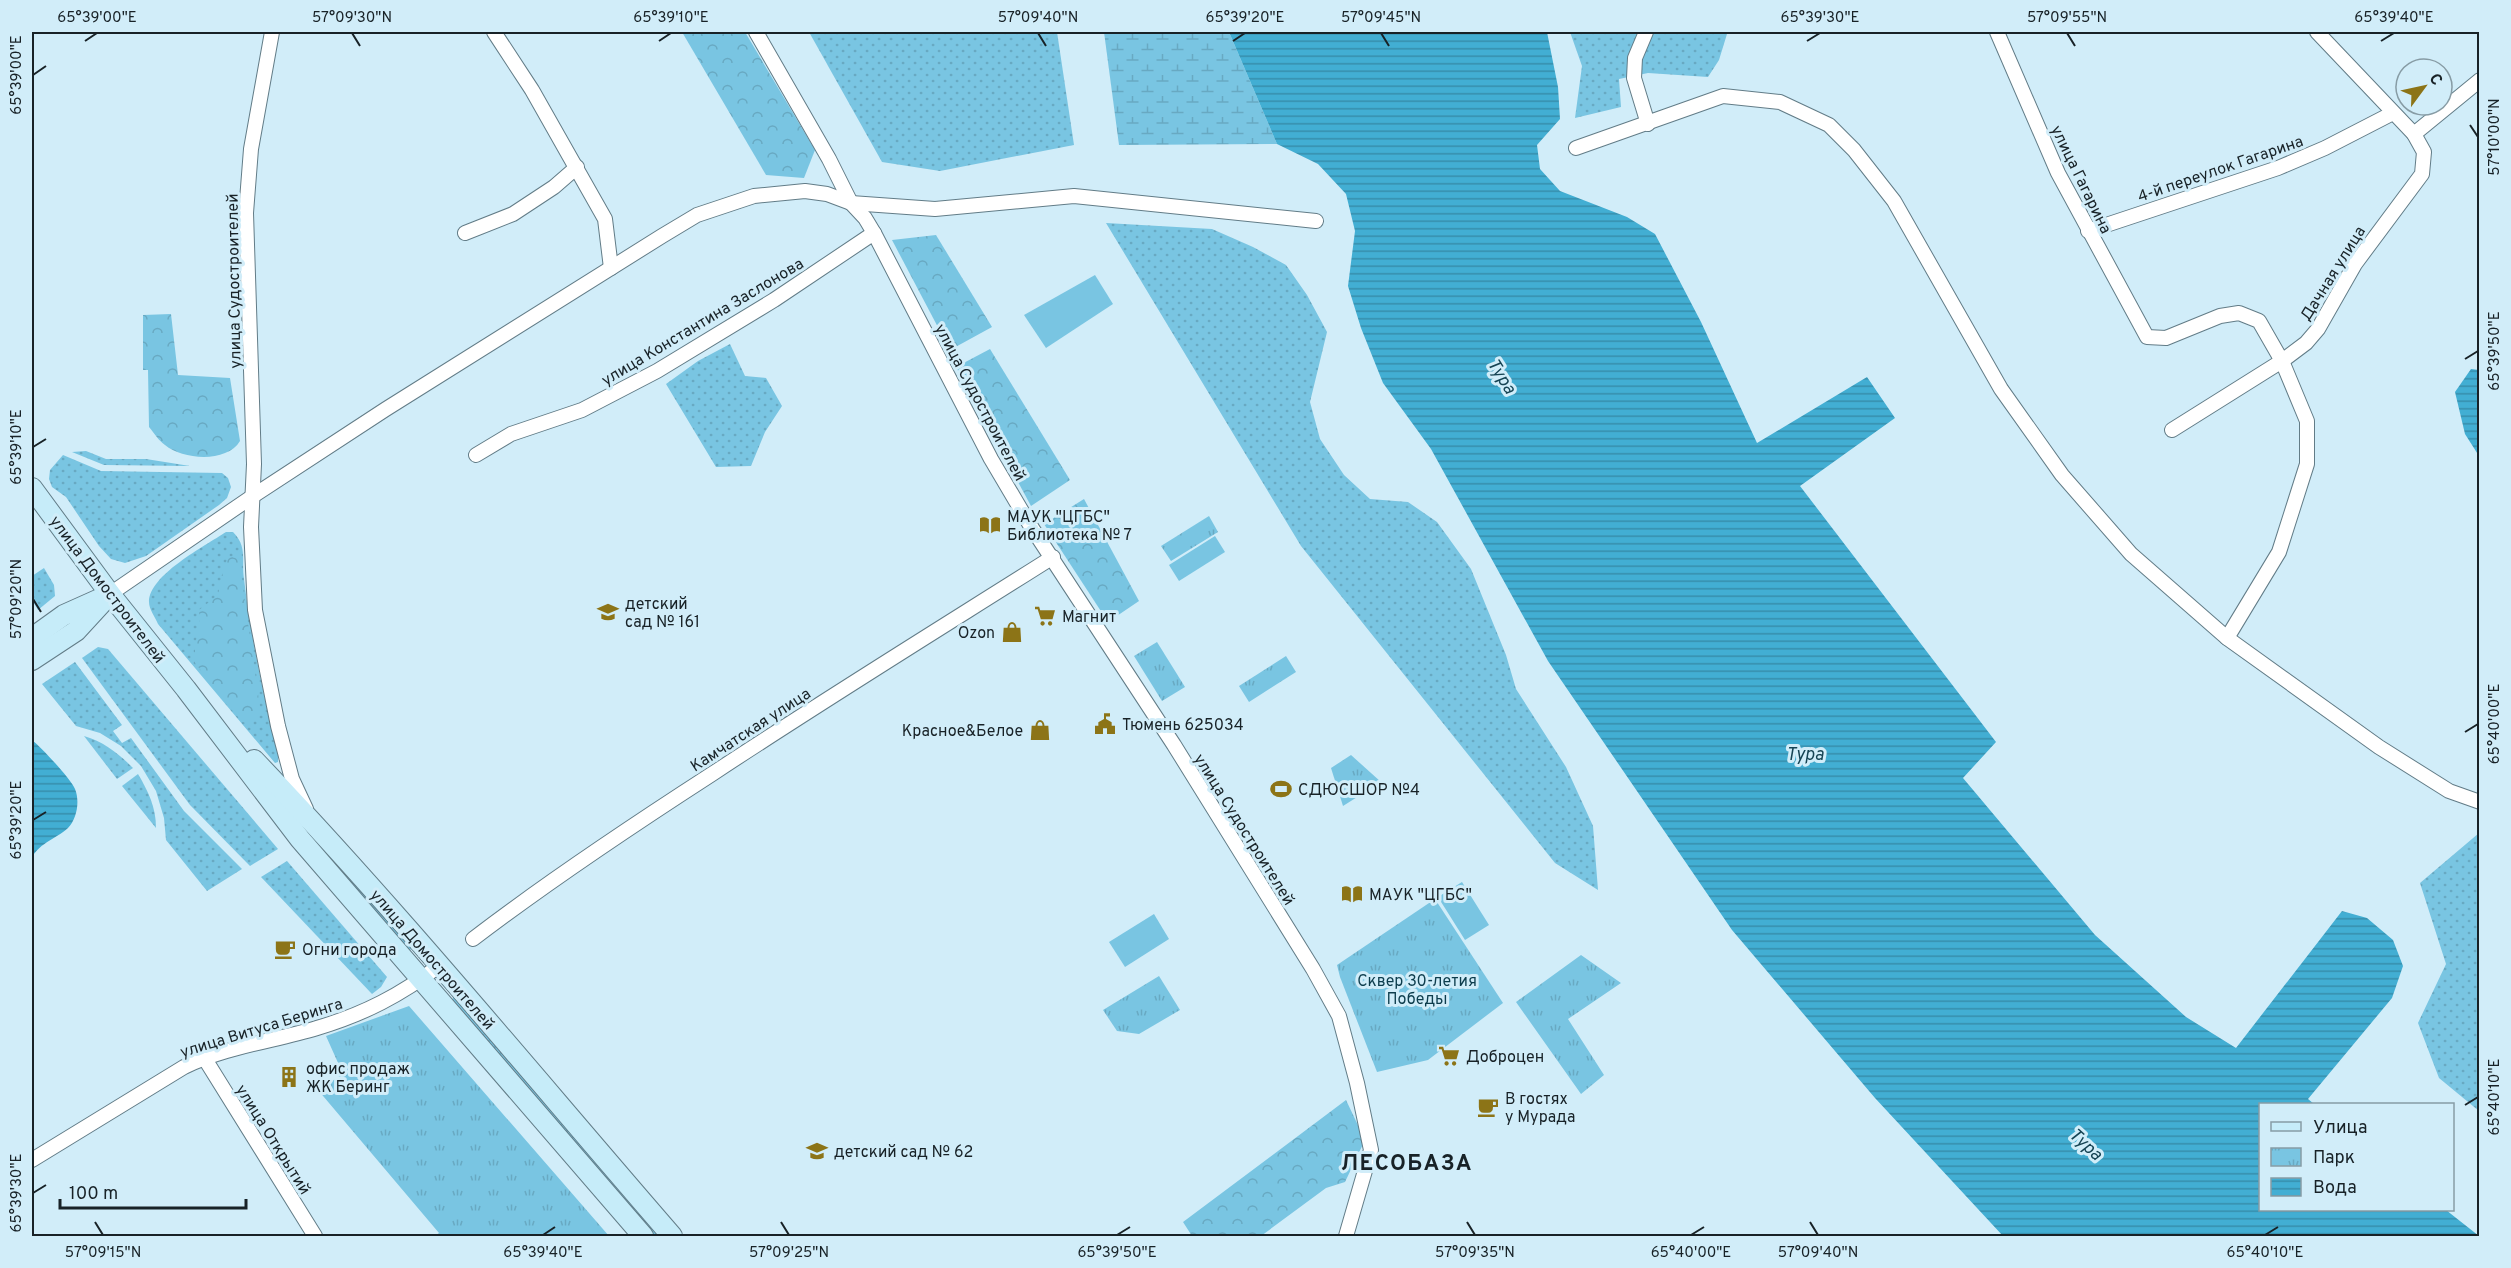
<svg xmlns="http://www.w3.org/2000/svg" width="2511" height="1268" viewBox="0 0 2511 1268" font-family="Overpass,sans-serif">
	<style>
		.grass { fill: url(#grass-dots) }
		.forest { fill: url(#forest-crowns) }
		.wetland { fill: url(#wetland-marsh) }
		.park { fill: url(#park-tufts) }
		.pitch { fill: #79c5e2 }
		.water { fill: url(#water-rules) }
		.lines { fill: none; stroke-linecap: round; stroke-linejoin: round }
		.street-casing { stroke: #627c87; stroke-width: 16 }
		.secondary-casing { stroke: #627c87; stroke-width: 22 }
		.street { stroke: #fff; stroke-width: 14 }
		.secondary { stroke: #c6ecf9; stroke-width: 20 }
		.ticks { fill: none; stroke: #182227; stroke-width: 2 }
		.labels { text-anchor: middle; stroke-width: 6; stroke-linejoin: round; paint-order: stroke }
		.street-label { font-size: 16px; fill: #182227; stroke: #d1edf9 }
		.poi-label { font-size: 16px; fill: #182227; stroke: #d1edf9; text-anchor: start }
		.park-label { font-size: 16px; fill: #0d3d4d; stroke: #d1edf9 }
		.water-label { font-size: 18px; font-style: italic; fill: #164454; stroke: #d1edf9 }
		.district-label { font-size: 22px; font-weight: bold; letter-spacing: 1.5px; fill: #182227; stroke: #d1edf9 }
		.neatline { fill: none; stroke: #182227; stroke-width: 2 }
		.ticks-label { font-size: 15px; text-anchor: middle; fill: #182227 }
	</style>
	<defs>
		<pattern id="grass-dots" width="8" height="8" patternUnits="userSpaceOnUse" patternTransform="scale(1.5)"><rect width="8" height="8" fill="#79c5e2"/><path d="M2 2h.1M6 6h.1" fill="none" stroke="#68a9c2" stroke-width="1.8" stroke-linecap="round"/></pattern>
		<pattern id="forest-crowns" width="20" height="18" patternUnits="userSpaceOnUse" patternTransform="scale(1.5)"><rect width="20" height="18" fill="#79c5e2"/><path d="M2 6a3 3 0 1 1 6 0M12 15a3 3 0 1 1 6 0" fill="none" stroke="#68a9c2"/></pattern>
		<pattern id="wetland-marsh" width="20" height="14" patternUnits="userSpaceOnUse" patternTransform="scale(1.5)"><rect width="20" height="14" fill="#79c5e2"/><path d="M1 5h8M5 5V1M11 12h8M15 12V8" fill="none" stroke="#68a9c2"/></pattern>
		<pattern id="park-tufts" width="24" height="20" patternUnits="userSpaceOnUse" patternTransform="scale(1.5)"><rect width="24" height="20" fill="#79c5e2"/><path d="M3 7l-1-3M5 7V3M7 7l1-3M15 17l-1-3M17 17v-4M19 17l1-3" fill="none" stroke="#68a9c2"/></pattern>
		<pattern id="water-rules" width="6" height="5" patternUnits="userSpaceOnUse" patternTransform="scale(1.5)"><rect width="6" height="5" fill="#42aed3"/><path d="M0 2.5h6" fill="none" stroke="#368dab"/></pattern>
	</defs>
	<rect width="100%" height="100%" fill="#d1edf9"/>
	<g class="grass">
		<polygon points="809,32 1057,32 1074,145 940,171 882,162"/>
		<polygon points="1570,32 1736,32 1727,34 1719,60 1708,77 1648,73 1619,79 1621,107 1575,118 1582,66"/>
		<polygon points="1106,223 1212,229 1253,247 1286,265 1307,295 1327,332 1310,402 1320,439 1344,475 1370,499 1408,502 1437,522 1471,569 1506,655 1516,689 1566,767 1593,826 1598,890 1555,863 1301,546"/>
		<polygon points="730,344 745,376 766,378 782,406 765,432 751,466 716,467 666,384 698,361"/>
		<polygon points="86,451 106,459 146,459 190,466 104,465 72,452"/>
		<polygon points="63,455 101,471 222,473 228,478 231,487 227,498 219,505 146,556 125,563 111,559 99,546 66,497 52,487 49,479 50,470"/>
		<path d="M 226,532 L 233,532 C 248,547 241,560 244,579 C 251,639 264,697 278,755 L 278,762 L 275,763 L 158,624 C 155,617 149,609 149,602 C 149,575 205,546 226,532 Z"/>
		<polygon points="44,568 54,585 55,596 38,610 32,600 32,576"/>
		<polygon points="98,647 108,649 278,849 250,866 190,805 82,658"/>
		<polygon points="75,662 122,725 113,731 122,743 131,738 184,811 242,869 207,891 166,840 164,818 156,791 141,766 121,746 100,733 76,726 42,684"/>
		<path d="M 84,736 C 104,742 118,753 133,768 L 117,779 Z"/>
		<path d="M 138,774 C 148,791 156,807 156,828 L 122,786 Z"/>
		<polygon points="2479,833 2479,1111 2439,1078 2418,1023 2446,964 2420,883"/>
		<polygon points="326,847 413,947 410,950 406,948 324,853 323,849"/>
		<polygon points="287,861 387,977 381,987 372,994 261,877"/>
		<polygon points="453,997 456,998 662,1236 653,1236 452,1002"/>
	</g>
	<g class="forest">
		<polygon points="682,32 745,32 815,150 804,178 766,175"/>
		<polygon points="936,235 992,327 950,350 892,240"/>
		<path d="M 171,314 L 178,375 L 230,378 L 240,441 C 227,463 183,460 165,445 C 159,441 154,433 149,427 L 148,370 L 143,370 L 143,315 Z"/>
		<polygon points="990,349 1070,480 1031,506 956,367"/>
		<polygon points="1084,499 1139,601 1108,622 1044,524"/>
		<polygon points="229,556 239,559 260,708 251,723 242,722 195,663 195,643 200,629 199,610 218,595 223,569"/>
		<polygon points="1346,1100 1365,1140 1345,1182 1326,1188 1261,1236 1192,1236 1183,1222"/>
	</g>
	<polygon class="wetland" points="1104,32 1229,32 1277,144 1119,145"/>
	<g class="park">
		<polygon points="1209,516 1218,532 1171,561 1161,546"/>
		<polygon points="1157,642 1185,687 1162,701 1134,656"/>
		<polygon points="1286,656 1296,672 1249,702 1239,686"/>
		<polygon points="1351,755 1381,782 1343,806 1331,768"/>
		<polygon points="1435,899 1503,1003 1428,1060 1377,1072 1340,977 1337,965"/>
		<polygon points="1581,955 1621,983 1568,1019 1604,1075 1581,1094 1516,1002"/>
		<polygon points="1159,976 1180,1010 1139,1034 1117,1031 1103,1010"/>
		<polygon points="409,1006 609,1236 435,1236 439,1233 318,1090 343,1074 326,1036"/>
	</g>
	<g class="pitch">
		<polygon points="1095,275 1113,304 1046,348 1024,315"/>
		<polygon points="1215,536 1225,552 1179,581 1169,565"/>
		<polygon points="1462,882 1489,925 1465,940 1438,897"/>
		<polygon points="1154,914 1169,939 1125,967 1109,942"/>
	</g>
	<g class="water">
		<polygon points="1229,32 1547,32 1558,87 1560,119 1537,145 1540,169 1560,191 1627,217 1655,234 1701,322 1757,443 1867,377 1895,418 1800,486 1996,742 1963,778 2095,935 2186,1017 2236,1048 2342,911 2367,918 2393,940 2403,966 2392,998 2308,1099 2314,1104 2260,1104 2260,1210 2446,1210 2479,1236 2003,1236 1875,1098 1732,930 1548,661 1431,449 1383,383 1361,328 1348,286 1355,231 1346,194 1318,164 1277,144"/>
		<polygon points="2471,369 2479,370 2479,456 2465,434 2455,392"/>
		<path d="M 32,740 C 41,747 71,779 75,789 C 80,801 77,819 68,828 C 56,839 41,842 32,857 Z"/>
	</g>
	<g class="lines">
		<defs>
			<g id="street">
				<polyline points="272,32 251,149 246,213 254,464 251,527 255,610 278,726 292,779 306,809"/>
				<polyline points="494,32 532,90 605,219 611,268"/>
				<polyline points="756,32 829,159 851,203 865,218 874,233 991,459 1030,525 1174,745 1313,969 1339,1016 1357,1083 1371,1150 1346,1236"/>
				<polyline points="1646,32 1635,58 1634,78 1648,124"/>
				<polyline points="1997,32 2058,173 2147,337 2166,338 2220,316 2239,313 2259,321 2282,361 2307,421 2307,464 2279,552 2227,638"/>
				<polyline points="2317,32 2414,134"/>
				<polyline points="1576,148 1723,96 1780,102 1829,125 1854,150 1894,201 2001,389 2062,475 2131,554 2227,638 2379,747 2449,791 2480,802"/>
				<polyline points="2088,231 2278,168 2325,148 2393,113"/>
				<polyline points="465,233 513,214 554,187 577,167"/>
				<polyline points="2172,430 2282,361 2306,343 2318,329 2355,264 2422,174 2424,152 2414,134 2480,80"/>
				<polyline points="476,455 511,434 582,410 657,371 774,300 874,233"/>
				<polyline points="110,594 253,496 386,409 662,236 697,215 754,196 805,191 827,194 851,203 935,209 1074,196 1316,221"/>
				<path d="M 473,939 C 550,880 630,827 712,774 C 824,700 939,629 1053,557"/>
				<polyline points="205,1059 315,1236"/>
				<path d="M 32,1160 L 184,1067 C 225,1047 274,1041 317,1028 C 364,1014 401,995 440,965"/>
			</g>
			<g id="secondary">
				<polyline points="32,488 110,594 186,689 300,839 643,1236"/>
				<polyline points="32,638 64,615 102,598"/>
				<polyline points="32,660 76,631 110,594"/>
				<path d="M 254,760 C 400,913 534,1077 672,1236"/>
			</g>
		</defs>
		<use href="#street" class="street-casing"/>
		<use href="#secondary" class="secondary-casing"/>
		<use href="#street" class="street"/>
		<use href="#secondary" class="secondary"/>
	</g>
	<path class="ticks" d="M 352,33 L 360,46M 1038,33 L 1046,46M 1381,33 L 1389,46M 2067,33 L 2075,46M 85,41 L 97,33M 659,41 L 671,33M 1233,41 L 1245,33M 1807,41 L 1820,33M 2381,41 L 2394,33M 33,75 L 46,66M 2470,125 L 2478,137M 2465,359 L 2478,351M 33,447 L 46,439M 33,599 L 41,612M 2465,732 L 2478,724M 33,820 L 46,812M 2465,1105 L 2478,1097M 33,1193 L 46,1185M 95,1222 L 103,1235M 781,1222 L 789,1235M 1467,1222 L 1475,1235M 1810,1222 L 1818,1235M 543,1235 L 555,1227M 1117,1235 L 1130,1227M 1691,1235 L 1704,1227M 2265,1235 L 2278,1227"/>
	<defs>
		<symbol id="library-bare" viewBox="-9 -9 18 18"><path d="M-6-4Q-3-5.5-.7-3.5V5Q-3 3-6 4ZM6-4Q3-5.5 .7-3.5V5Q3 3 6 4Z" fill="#8c7417" stroke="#d1edf9" stroke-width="2.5" paint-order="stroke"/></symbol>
		<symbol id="school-bare" viewBox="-9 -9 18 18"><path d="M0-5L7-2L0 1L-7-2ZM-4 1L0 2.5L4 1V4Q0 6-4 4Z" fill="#8c7417" stroke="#d1edf9" stroke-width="2.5" paint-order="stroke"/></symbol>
		<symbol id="supermarket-bare" viewBox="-9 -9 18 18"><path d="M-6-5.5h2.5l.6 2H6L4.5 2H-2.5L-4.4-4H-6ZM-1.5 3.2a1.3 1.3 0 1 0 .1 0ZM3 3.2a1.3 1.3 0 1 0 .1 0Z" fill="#8c7417" stroke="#d1edf9" stroke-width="2.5" paint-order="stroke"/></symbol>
		<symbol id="shop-bare" viewBox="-9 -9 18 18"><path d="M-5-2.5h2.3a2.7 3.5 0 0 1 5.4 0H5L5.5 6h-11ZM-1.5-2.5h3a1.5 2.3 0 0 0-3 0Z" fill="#8c7417" stroke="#d1edf9" stroke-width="2.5" paint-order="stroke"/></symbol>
		<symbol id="civic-bare" viewBox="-9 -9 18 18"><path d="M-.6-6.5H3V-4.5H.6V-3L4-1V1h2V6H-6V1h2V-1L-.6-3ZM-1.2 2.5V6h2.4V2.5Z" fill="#8c7417" stroke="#d1edf9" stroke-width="2.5" paint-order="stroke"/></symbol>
		<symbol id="stadium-bare" viewBox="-9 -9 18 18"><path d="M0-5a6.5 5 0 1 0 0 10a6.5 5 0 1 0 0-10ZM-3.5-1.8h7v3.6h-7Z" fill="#8c7417" stroke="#d1edf9" stroke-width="2.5" paint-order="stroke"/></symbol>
		<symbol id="cafe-bare" viewBox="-9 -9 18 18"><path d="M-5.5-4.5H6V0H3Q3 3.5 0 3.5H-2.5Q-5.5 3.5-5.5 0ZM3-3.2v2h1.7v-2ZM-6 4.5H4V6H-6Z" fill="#8c7417" stroke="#d1edf9" stroke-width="2.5" paint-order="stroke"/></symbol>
		<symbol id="building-bare" viewBox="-9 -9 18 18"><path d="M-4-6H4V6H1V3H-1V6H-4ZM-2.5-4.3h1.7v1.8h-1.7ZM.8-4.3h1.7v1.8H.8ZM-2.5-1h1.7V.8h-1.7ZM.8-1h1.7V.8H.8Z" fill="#8c7417" stroke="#d1edf9" stroke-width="2.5" paint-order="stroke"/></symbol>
	</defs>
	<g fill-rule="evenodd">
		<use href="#library-bare" x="975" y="510" width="30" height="30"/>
		<use href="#school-bare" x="593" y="597" width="30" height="30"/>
		<use href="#supermarket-bare" x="1030" y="601" width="30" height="30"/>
		<use href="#shop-bare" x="997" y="617" width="30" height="30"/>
		<use href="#civic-bare" x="1090" y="709" width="30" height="30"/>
		<use href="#shop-bare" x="1025" y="715" width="30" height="30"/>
		<use href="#stadium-bare" x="1266" y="774" width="30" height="30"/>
		<use href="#library-bare" x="1337" y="879" width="30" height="30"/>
		<use href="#cafe-bare" x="270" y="934" width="30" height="30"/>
		<use href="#supermarket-bare" x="1434" y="1041" width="30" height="30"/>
		<use href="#building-bare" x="274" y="1062" width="30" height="30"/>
		<use href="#cafe-bare" x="1473" y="1092" width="30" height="30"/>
		<use href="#school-bare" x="802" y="1136" width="30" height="30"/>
	</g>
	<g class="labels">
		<g class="street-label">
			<text transform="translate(2220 168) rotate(-19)" y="6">4-й переулок Гагарина</text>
			<text transform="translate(2082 179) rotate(64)" y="6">улица Гагарина</text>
			<text transform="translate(2332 273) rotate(-58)" y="6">Дачная улица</text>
			<text transform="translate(233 281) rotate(-91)" y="6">улица Судостроителей</text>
			<text transform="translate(702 321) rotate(-31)" y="6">улица Константина Заслонова</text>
			<text transform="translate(981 402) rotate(62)" y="6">улица Судостроителей</text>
			<text transform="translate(108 589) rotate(53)" y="6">улица Домостроителей</text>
			<text transform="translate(750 729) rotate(-33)" y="6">Камчатская улица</text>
			<text transform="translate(1245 829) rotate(58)" y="6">улица Судостроителей</text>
			<text transform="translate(433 959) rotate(49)" y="6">улица Домостроителей</text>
			<text transform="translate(261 1027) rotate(-17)" y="6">улица Витуса Беринга</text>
			<text transform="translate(274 1139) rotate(58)" y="6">улица Открытий</text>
		</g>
		<g class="poi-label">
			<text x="1007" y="522">МАУК "ЦГБС"<tspan x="1007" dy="18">Библиотека № 7</tspan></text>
			<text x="625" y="609">детский<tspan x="625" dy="18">сад № 161</tspan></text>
			<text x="1062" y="622">Магнит</text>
			<text x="995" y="638" text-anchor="end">Ozon</text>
			<text x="1122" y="730">Тюмень 625034</text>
			<text x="1023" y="736" text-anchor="end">Красное&amp;Белое</text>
			<text x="1298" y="795">СДЮСШОР №4</text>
			<text x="1369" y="900">МАУК "ЦГБС"</text>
			<text x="302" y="955">Огни города</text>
			<text x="1466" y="1062">Доброцен</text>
			<text x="306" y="1074">офис продаж<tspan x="306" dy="18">ЖК Беринг</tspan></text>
			<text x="1505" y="1104">В гостях<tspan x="1505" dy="18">у Мурада</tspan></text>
			<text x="834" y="1157">детский сад № 62</text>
		</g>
		<g class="park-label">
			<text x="1417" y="986">Сквер 30-летия<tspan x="1417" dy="18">Победы</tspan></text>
		</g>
		<g class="water-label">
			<text transform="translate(1502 376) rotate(58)" y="6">Тура</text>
			<text x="1805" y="760">Тура</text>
			<text transform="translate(2086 1144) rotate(42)" y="6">Тура</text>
		</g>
		<g class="district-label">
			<text x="1407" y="1170">ЛЕСОБАЗА</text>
		</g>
	</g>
	<rect width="2511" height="1268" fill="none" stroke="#d1edf9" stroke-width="66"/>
	<rect x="2259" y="1103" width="195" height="108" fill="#d1edf9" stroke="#879ca5" stroke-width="1.5"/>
	<rect x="2271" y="1122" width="30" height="9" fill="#c6ecf9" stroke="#879ca5" stroke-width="1.5"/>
	<text x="2313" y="1133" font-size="18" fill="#182227">Улица</text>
	<rect x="2271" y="1148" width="30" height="18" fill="url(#park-tufts)" stroke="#879ca5" stroke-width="1.5"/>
	<text x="2313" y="1163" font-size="18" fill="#182227">Парк</text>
	<rect x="2271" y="1178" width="30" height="18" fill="url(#water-rules)" stroke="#879ca5" stroke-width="1.5"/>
	<text x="2313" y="1193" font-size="18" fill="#182227">Вода</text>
	<g transform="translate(2424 87) rotate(57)"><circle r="28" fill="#d1edf9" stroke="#879ca5" stroke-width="1.5"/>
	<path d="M0-4.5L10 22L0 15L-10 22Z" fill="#8c7417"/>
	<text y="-9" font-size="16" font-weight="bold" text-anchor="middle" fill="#182227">С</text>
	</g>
	<path d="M60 1199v9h186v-9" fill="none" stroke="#182227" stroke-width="3"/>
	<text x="69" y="1199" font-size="18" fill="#182227" stroke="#d1edf9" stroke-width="4.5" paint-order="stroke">100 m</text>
	<rect x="33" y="33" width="2445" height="1202" class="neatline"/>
	<g class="ticks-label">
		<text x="97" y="22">65°39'00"E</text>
		<text x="352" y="22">57°09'30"N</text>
		<text x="671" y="22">65°39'10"E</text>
		<text x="1038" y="22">57°09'40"N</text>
		<text x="1245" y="22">65°39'20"E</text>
		<text x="1381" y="22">57°09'45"N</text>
		<text x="1820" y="22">65°39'30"E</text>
		<text x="2067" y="22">57°09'55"N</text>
		<text x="2394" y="22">65°39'40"E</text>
		<text transform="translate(16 75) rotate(-90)" y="5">65°39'00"E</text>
		<text transform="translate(2494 137) rotate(-90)" y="5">57°10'00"N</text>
		<text transform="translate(2494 351) rotate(-90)" y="5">65°39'50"E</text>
		<text transform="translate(16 447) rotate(-90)" y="5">65°39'10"E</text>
		<text transform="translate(16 599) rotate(-90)" y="5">57°09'20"N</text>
		<text transform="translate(2494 724) rotate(-90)" y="5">65°40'00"E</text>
		<text transform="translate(16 820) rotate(-90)" y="5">65°39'20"E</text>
		<text transform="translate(2494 1097) rotate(-90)" y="5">65°40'10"E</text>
		<text transform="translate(16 1193) rotate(-90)" y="5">65°39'30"E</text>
		<text x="103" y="1257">57°09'15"N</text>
		<text x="543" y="1257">65°39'40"E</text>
		<text x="789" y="1257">57°09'25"N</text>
		<text x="1117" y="1257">65°39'50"E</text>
		<text x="1475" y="1257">57°09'35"N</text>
		<text x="1691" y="1257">65°40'00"E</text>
		<text x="1818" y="1257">57°09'40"N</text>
		<text x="2265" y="1257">65°40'10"E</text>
	</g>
</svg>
